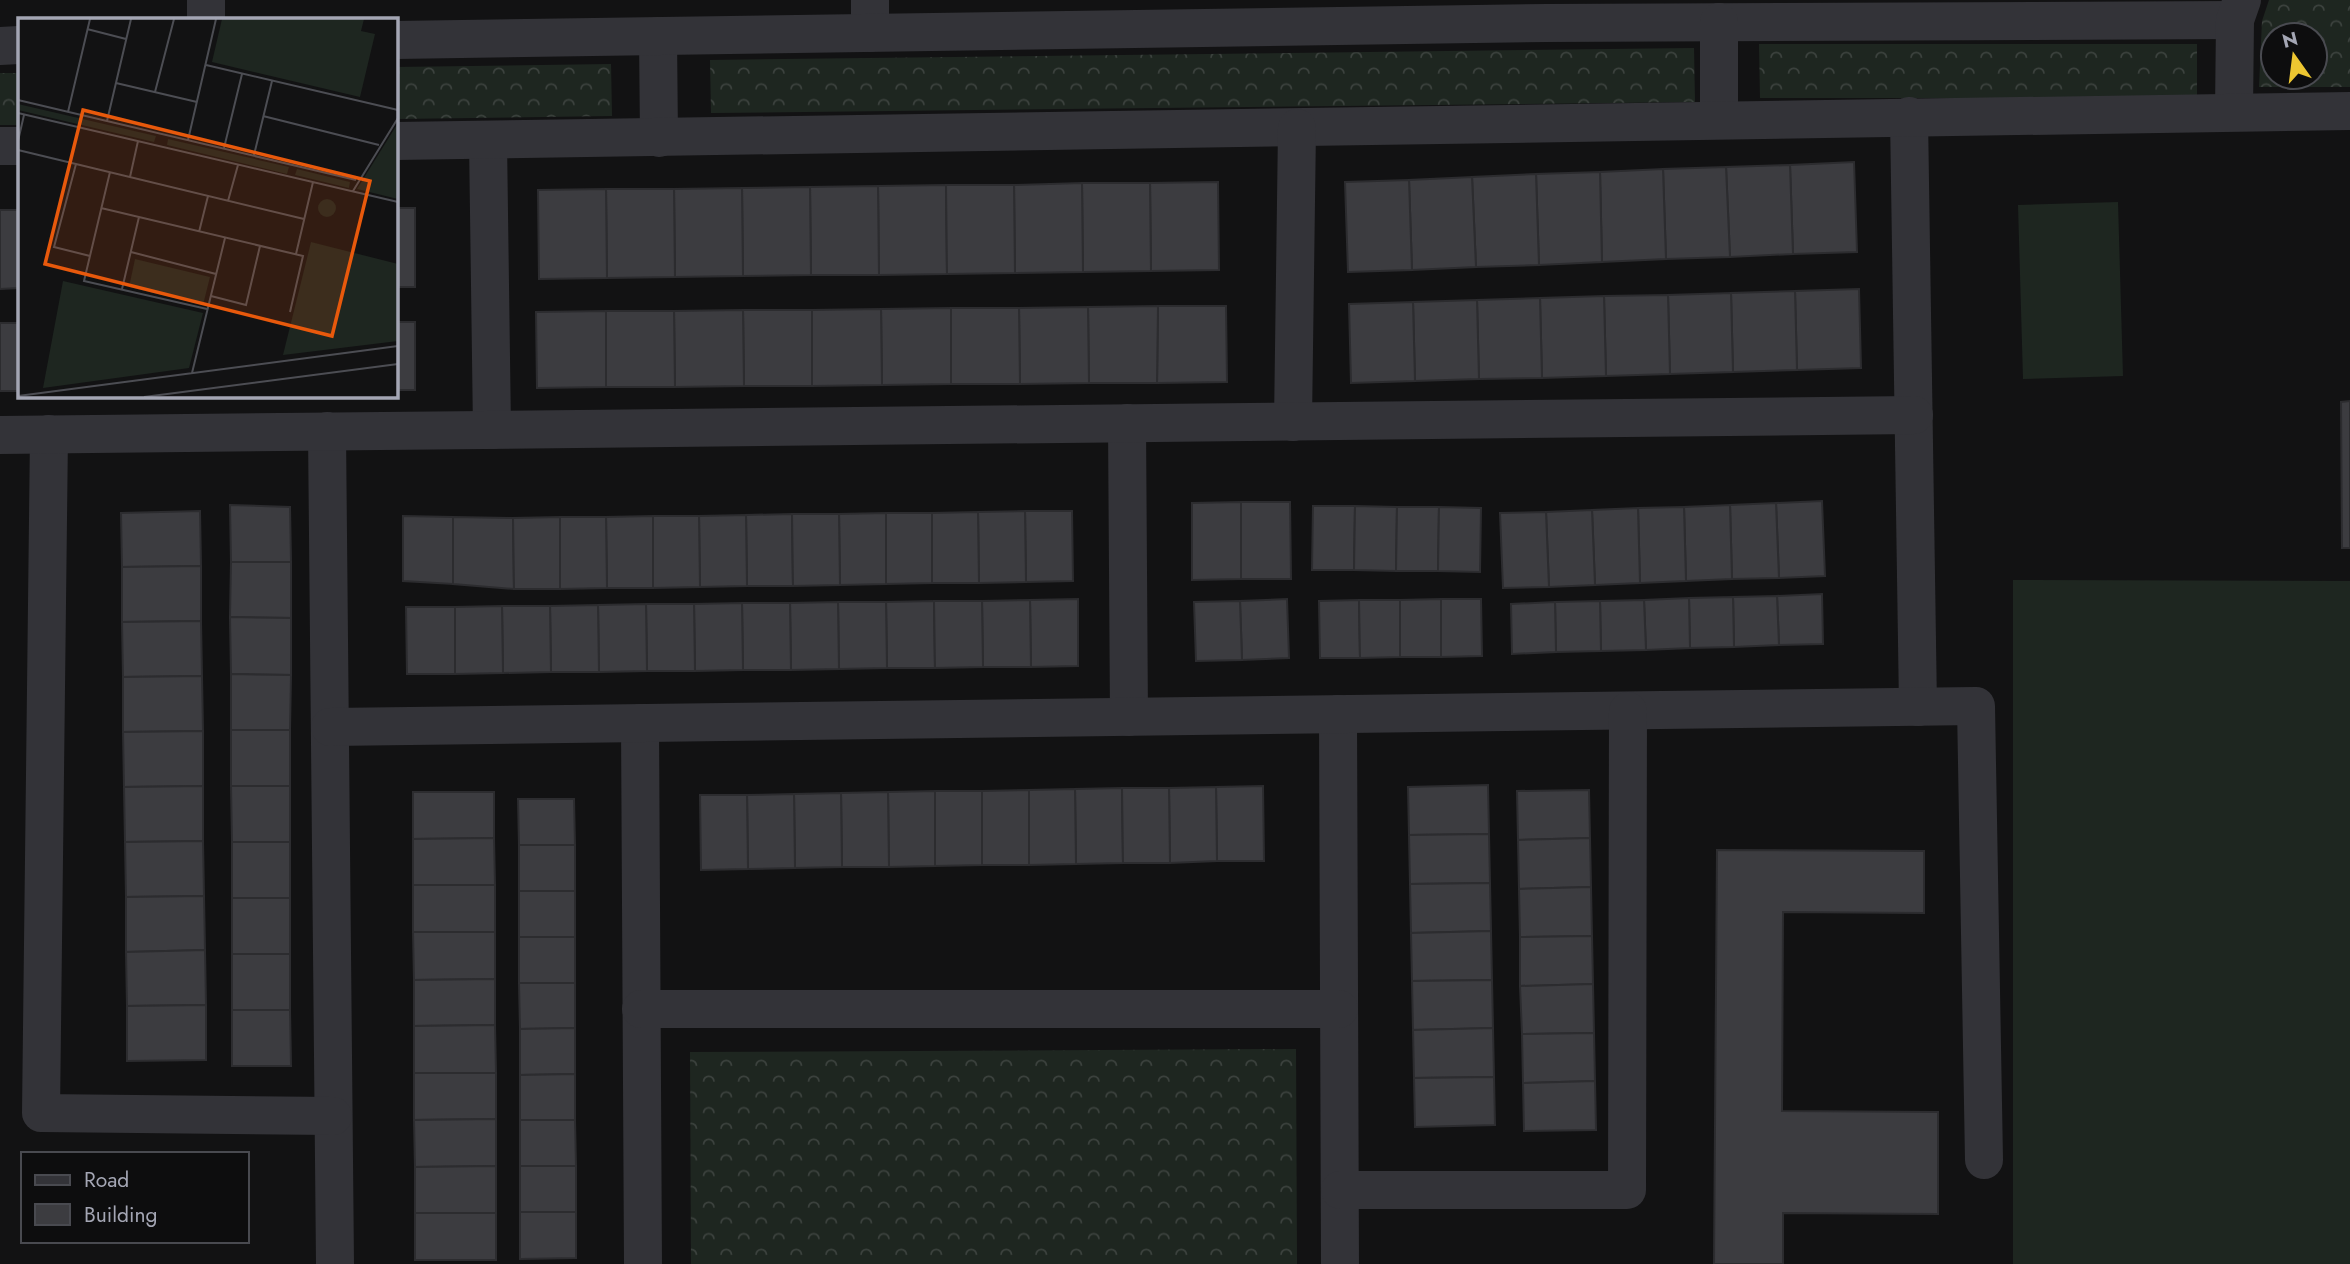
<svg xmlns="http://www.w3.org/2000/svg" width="2350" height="1264" viewBox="0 0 2350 1264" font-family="Jost,sans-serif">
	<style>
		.forest { fill: url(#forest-crowns); fill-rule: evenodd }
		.pitch { fill: #1e2620 }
		.building { fill: #3c3c40; stroke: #2c2c2f; stroke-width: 2 }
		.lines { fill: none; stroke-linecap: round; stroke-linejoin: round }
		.minor { stroke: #333338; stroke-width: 38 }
		.inset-road { fill: none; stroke: #4c4d53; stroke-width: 2 }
		.view { fill: #e8590c; fill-opacity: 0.15; stroke: #e8590c; stroke-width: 3.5 }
		.inset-edge { fill: none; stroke: #a4a6b4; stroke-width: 3.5 }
	</style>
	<defs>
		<pattern id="forest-crowns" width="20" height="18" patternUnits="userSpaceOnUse" patternTransform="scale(1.75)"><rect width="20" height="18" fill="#1e2620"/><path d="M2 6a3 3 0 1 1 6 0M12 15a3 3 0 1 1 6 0" fill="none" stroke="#3c423e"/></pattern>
	</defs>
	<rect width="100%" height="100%" fill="#121213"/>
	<g class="forest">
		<path d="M 2269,0 L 2350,0 L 2350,87 L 2259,87 L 2262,21 ZM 2315,35 L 2315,77 L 2273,77 L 2273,35 Z"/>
		<polygon points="1759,44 2197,44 2197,98 1760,98"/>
		<polygon points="1694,48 1695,102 711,113 710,60"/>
		<polygon points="611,64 612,116 396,119 396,67"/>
		<rect x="0" y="73" width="19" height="52"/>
		<polygon points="1296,1049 1297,1264 691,1264 690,1052"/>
	</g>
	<g class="pitch">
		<polygon points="2118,202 2123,376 2023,379 2018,205"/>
		<polygon points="2013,580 2350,581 2350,1264 2013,1264"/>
	</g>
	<g class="building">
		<polygon points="1854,162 1857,252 1793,254 1790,165"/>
		<polygon points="1790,165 1793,254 1730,257 1726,167"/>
		<polygon points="1726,167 1730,257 1666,259 1663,169"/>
		<polygon points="1663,169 1666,259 1602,262 1600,172"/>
		<polygon points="1600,172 1602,262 1539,265 1536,174"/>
		<polygon points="1536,174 1539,265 1476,267 1472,177"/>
		<polygon points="1472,177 1476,267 1412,270 1409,180"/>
		<polygon points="1409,180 1412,270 1348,272 1345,182"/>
		<polygon points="1218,182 1219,270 1151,271 1150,183"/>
		<polygon points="1082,183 1150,183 1151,271 1083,272"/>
		<polygon points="1082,183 1083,272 1015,273 1014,185"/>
		<polygon points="946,185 947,274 879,275 878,186"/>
		<polygon points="946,185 1014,185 1015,273 947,274"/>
		<polygon points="878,186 879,275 811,275 810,187"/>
		<polygon points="810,187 811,275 743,276 742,188"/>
		<polygon points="742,188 743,276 675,277 674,189"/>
		<polygon points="606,189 674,189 675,277 607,278"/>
		<polygon points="606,189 607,278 539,279 538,190"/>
		<rect x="396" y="208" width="19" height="79"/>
		<polygon points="0,210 19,210 19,288 0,289"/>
		<polygon points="1859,289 1861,368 1797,370 1795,291"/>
		<polygon points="1795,291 1797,370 1733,372 1731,293"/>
		<polygon points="1731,293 1733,372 1670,374 1668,295"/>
		<polygon points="1668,295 1670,374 1606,376 1604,296"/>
		<polygon points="1604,296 1606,376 1542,378 1540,298"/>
		<polygon points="1540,298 1542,378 1479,379 1477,300"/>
		<polygon points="1477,300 1479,379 1415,381 1413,302"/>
		<polygon points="1413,302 1415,381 1351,383 1349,304"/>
		<polygon points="1158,306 1226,306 1227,382 1157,383"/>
		<polygon points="1158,306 1157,383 1089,383 1088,307"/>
		<polygon points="1088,307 1089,383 1020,384 1019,308"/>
		<polygon points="951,308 1019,308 1020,384 951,384"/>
		<polygon points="951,308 951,384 882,385 881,309"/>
		<polygon points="881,309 882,385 812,386 812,310"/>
		<polygon points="743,310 812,310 812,386 744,386"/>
		<polygon points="743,310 744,386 675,387 674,311"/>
		<polygon points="606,311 674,311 675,387 606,387"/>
		<polygon points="606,311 606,387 537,388 536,312"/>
		<rect x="396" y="322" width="19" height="68"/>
		<rect x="0" y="323" width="19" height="68"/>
		<polygon points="2350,401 2350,548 2342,548 2341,402"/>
		<polygon points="1822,501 1825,576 1779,578 1776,503"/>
		<polygon points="1241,502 1290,502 1291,579 1241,579"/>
		<polygon points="1241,502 1241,579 1192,580 1192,503"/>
		<polygon points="1776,503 1779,578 1732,579 1730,505"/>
		<polygon points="230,505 290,507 291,562 231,562"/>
		<polygon points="1730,505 1732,579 1686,581 1684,507"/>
		<polygon points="1313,506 1355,506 1354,570 1312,570"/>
		<polygon points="1355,506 1397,507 1396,571 1354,570"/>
		<polygon points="1397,507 1439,507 1438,571 1396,571"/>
		<polygon points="1439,507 1481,508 1480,572 1438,571"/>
		<polygon points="1684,507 1686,581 1640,583 1638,508"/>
		<polygon points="1638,508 1640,583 1595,585 1592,510"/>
		<polygon points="1592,510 1595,585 1549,587 1546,512"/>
		<polygon points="200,511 201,566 122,567 121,513"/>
		<polygon points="1025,511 1072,511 1073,581 1026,582"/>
		<polygon points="1025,511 1026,582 979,583 978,512"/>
		<polygon points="978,512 979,583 932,583 932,513"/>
		<polygon points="1546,512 1549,587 1503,588 1500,513"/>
		<polygon points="886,513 932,513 932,583 886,584"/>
		<polygon points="886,513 886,584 840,585 839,514"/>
		<polygon points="792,514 793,586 747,586 746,515"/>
		<polygon points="792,514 839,514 840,585 793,586"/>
		<polygon points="746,515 747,586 700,587 699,516"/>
		<polygon points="403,516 453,517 453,584 403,581"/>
		<polygon points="653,516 699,516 700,587 653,588"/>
		<polygon points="653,516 653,588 607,588 606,517"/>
		<polygon points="453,517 513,518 514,589 453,584"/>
		<polygon points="560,517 606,517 607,588 560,589"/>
		<polygon points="560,517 560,589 514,589 513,518"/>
		<polygon points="231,562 291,562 291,618 230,617"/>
		<polygon points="201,566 201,621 122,622 122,567"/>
		<polygon points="1822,594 1823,644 1779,645 1777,596"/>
		<polygon points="1777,596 1779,645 1734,647 1733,597"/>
		<polygon points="1733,597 1734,647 1690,648 1689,598"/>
		<polygon points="1689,598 1690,648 1646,650 1644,600"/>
		<polygon points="1078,599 1078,666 1031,667 1030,600"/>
		<polygon points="1287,599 1289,658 1242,660 1240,601"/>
		<polygon points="1441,599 1481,599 1482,656 1441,657"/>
		<polygon points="1441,599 1441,657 1400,657 1400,600"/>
		<polygon points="1030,600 1031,667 983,667 982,601"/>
		<polygon points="1359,600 1360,658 1320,658 1319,601"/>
		<polygon points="1359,600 1400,600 1400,657 1360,658"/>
		<polygon points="1644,600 1646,650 1601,651 1600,601"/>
		<polygon points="934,601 935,668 887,668 886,602"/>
		<polygon points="934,601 982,601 983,667 935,668"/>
		<polygon points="1240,601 1242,660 1196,661 1194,602"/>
		<polygon points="1600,601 1601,651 1556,652 1555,602"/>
		<polygon points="838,602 886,602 887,668 839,669"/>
		<polygon points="838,602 839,669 791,670 790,603"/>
		<polygon points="1555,602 1556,652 1512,654 1511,604"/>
		<polygon points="742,603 790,603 791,670 743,670"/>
		<polygon points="742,603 743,670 695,671 694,604"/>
		<polygon points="646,604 694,604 695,671 647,671"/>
		<polygon points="646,604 647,671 599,672 598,605"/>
		<polygon points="598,605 599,672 551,672 550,606"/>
		<polygon points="502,606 550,606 551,672 503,673"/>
		<polygon points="502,606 503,673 455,674 455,607"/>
		<polygon points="406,607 455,607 455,674 407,674"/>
		<polygon points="230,617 291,618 291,675 231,674"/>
		<polygon points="201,621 202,676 123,677 122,622"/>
		<polygon points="231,674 291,675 290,730 231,730"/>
		<polygon points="202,676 203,731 123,732 123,677"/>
		<rect x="231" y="730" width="59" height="56"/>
		<polygon points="203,731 203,786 124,787 123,732"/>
		<polygon points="1488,785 1489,834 1409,835 1408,787"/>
		<polygon points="203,786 203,841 125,842 124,787"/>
		<polygon points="231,786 290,786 290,842 232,842"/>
		<polygon points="1263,786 1264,861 1217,861 1216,787"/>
		<polygon points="1216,787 1217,861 1170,863 1169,788"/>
		<polygon points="1122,788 1123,863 1076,864 1075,789"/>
		<polygon points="1122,788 1169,788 1170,863 1123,863"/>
		<polygon points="1075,789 1076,864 1029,865 1029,790"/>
		<polygon points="1029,790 1029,865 982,865 982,791"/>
		<polygon points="1589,790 1590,838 1518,840 1517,791"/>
		<polygon points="935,791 982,791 982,865 935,866"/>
		<polygon points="935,791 935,866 889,867 888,792"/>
		<polygon points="413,792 494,792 494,838 413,839"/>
		<polygon points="888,792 889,867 842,867 841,793"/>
		<polygon points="841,793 842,867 795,868 794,794"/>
		<polygon points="794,794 795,868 748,869 747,795"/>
		<polygon points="700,795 747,795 748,869 701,870"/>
		<polygon points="518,799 574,799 575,845 519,845"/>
		<polygon points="1489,834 1490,883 1410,884 1409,835"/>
		<polygon points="494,838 495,885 413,885 413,839"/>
		<polygon points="1590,838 1591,887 1519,889 1518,840"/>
		<polygon points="203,841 204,896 126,897 125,842"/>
		<rect x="232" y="842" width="58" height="56"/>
		<rect x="519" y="845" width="56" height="46"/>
		<polygon points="1717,850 1924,851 1924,913 1783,912 1782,1111 1938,1112 1938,1214 1783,1213 1783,1264 1714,1264"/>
		<polygon points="1490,883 1491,931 1411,933 1410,884"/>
		<rect x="413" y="885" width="82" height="47"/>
		<polygon points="1591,887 1592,936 1520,937 1519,889"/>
		<rect x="519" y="891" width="56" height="46"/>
		<polygon points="204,896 205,950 126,952 126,897"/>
		<rect x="232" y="898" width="58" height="56"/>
		<polygon points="1491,931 1492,980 1412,981 1411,933"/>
		<polygon points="413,932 495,932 495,979 414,980"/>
		<polygon points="1592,936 1593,984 1520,986 1520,937"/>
		<rect x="519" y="937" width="56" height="46"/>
		<polygon points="205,950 206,1005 127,1006 126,952"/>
		<rect x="232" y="954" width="58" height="56"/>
		<polygon points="495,979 495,1025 414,1026 414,980"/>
		<polygon points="1492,980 1493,1028 1413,1030 1412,981"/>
		<polygon points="519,983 575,983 575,1028 520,1029"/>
		<polygon points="1593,984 1594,1033 1522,1034 1520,986"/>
		<polygon points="206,1005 206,1060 127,1061 127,1006"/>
		<polygon points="232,1010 290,1010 291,1066 232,1066"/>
		<polygon points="495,1025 496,1073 414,1073 414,1026"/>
		<polygon points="575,1028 575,1074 520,1075 520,1029"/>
		<polygon points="1493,1028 1494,1077 1414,1078 1413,1030"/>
		<polygon points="1594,1033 1595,1081 1523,1083 1522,1034"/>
		<polygon points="414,1073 496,1073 496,1119 414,1120"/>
		<polygon points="575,1074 575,1120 520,1120 520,1075"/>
		<polygon points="1494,1077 1495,1125 1415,1127 1414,1078"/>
		<polygon points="1595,1081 1596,1130 1524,1131 1523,1083"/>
		<polygon points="496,1119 496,1166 415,1167 414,1120"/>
		<polygon points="520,1120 575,1120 576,1166 520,1166"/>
		<polygon points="496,1166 496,1213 415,1213 415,1167"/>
		<rect x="520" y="1166" width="56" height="46"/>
		<polygon points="520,1212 576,1212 576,1258 520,1259"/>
		<rect x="415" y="1213" width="81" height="47"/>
	</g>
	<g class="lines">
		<g class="minor">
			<polyline points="206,0 206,19"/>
			<polyline points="870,0 870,33"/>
			<polyline points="658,36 659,138"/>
			<polyline points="396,40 1547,23 2235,20"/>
			<polyline points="0,46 19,45"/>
			<polyline points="2234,111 2235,20 2242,0"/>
			<polyline points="1909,116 1918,707"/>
			<polyline points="1719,120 1719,22"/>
			<polyline points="488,140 492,430"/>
			<polyline points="396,141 2350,111"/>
			<polyline points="0,146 19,146"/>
			<polyline points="1293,422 1297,128"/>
			<polyline points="1127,423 1129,717"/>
			<polyline points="327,431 335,1264"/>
			<polyline points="49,434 41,1113 333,1116"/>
			<polyline points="0,435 1914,415"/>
			<polyline points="1338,714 1340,1264"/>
			<polyline points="640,723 643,1264"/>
			<polyline points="330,727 1976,706 1984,1160"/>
			<polyline points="641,1009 1339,1009"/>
			<polyline points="1340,1190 1627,1190 1628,711"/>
		</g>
	</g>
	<g transform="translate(18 18)">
		<rect width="380" height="380" fill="#121213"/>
		<path d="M 0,86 L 138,118 L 136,124 L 0,92 ZM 380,105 L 380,181 L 339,171 ZM 150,121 L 271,149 L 269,156 L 149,127 ZM 279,151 L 332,164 L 331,170 L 277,157 ZM 117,241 L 192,259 L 185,287 L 111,269 Z" fill="#1e2620"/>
		<path d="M 204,1 L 346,1 L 343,13 L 357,16 L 342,79 L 194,44 ZM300 190a9 9 0 1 1 18 0a9 9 0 1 1-18 0ZM 293,224 L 380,246 L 380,323 L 265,337 ZM 45,263 L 185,295 L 171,350 L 25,370 Z" fill="#1e2620"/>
		<path class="inset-road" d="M 69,11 L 108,21M 188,47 L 380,92M 98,65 L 179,84M 137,74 L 156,1M 0,82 L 338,162M 50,94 L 72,1M 0,95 L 380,184M 245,98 L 361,127M 89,103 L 113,1M 170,122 L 198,1M 0,123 L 6,97M 206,130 L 224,56M 0,132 L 286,201M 236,137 L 254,63M 58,146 L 36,229 L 72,238M 92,154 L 66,263 L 189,291M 112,159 L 120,123M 335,173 L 380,100M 210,183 L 220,147M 83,190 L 285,238 L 272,294M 181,214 L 190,178M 113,234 L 198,256M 278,236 L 295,164M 104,271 L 121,199M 193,278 L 228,287 L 242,228M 174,355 L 207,220M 0,378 L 380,328M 126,379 L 380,346"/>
		<path class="view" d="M 65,92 L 352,163 L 314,318 L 27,246 Z"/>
		<rect width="380" height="380" class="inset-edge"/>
	</g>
	<rect x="21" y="1152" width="228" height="91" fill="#0d0d0e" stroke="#494a50" stroke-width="2"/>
	<rect x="35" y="1175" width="35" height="10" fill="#333338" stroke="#494a50" stroke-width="2"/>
	<text x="84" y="1187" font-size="21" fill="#a4a6b4">Road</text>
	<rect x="35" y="1204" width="35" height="21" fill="#3c3c40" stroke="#494a50" stroke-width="2"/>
	<text x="84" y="1222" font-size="21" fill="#a4a6b4">Building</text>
	<g transform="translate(2294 56) rotate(346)"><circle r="33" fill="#0d0d0e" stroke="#494a50" stroke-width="2"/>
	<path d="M0-5L12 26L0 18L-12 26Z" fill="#edc631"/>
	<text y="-10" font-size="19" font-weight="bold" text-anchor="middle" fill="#a4a6b4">N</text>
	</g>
</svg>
